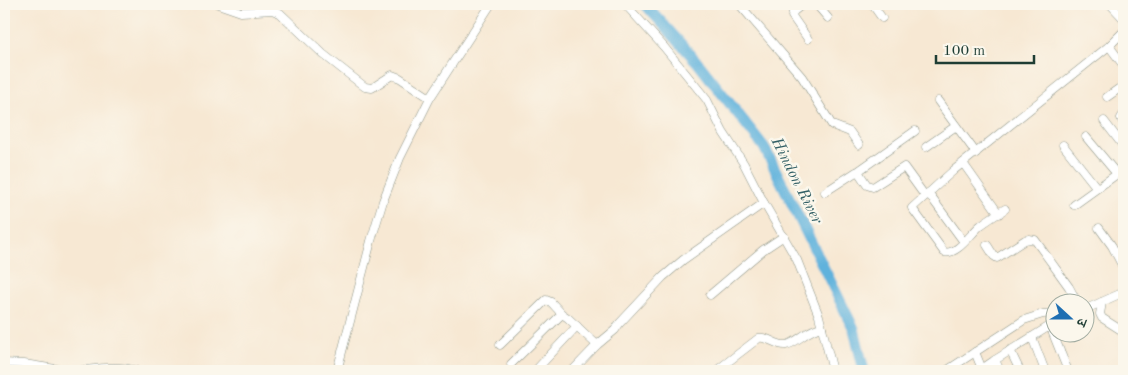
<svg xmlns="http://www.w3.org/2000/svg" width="1128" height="375" viewBox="0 0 1128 375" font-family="'Old Standard TT','Noto Serif Devanagari',serif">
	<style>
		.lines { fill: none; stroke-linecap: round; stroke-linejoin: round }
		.river { stroke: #61b2dc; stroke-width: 11 }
		.minor-casing { stroke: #8b9284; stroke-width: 9 }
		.minor { stroke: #fff; stroke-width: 8 }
		.labels { text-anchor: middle; stroke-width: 5; stroke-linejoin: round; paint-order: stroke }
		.water-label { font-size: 16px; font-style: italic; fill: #336066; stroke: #fbf7ec }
	</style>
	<rect width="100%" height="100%" fill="#fbf7ec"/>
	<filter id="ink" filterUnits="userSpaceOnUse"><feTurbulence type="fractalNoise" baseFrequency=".02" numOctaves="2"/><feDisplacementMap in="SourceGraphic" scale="10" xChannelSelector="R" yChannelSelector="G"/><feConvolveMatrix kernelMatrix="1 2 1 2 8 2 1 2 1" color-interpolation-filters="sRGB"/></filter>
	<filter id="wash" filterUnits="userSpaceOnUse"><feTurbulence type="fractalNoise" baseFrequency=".0096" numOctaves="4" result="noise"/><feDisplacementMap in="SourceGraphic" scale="20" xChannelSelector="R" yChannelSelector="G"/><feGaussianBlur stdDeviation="1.12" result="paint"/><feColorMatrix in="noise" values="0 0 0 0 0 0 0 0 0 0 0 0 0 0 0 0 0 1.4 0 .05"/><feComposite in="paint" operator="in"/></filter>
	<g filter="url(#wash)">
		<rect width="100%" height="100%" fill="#f7e8d3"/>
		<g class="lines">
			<polyline class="river" points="645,4 698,63 764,147 854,329 864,371"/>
		</g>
	</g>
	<g filter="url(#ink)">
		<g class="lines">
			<defs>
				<g id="minor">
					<polyline points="218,4 241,12 272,10 280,13 323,54 365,87 372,88 392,75 400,78 430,98"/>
					<polyline points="625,4 664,47 707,100 723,132 744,164 764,203 797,260 819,316 833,371"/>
					<polyline points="739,4 802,77 832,125 850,132 859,145"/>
					<polyline points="803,4 793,12 792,16 808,39"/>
					<polyline points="816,4 828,18"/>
					<polyline points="872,4 882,18"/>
					<polyline points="1110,4 1124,19"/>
					<polyline points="1109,46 1124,66"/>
					<polyline points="1107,97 1124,85"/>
					<polyline points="938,101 976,153"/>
					<polyline points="1124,114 1121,118 1124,124"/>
					<polyline points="1104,121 1124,147"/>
					<polyline points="1086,137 1117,174"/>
					<polyline points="1063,145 1097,188"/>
					<polyline points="926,147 956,126"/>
					<polyline points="963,163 999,214"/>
					<polyline points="857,172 915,131"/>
					<polyline points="825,192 856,172 859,173 867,185 873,187 904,167 925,196"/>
					<polyline points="928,193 964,242"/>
					<polyline points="1074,205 1124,169"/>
					<path d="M 1005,209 C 997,214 989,219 981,225 C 971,233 957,256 944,252 L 912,208 L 954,170 L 1109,46 L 1124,31"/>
					<polyline points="1099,228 1112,246 1124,269"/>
					<polyline points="987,245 994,256 997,258 1025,240 1029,239 1035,240 1069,287 1077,302"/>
					<polyline points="710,295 763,250 784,236"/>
					<polyline points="1102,302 1100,314 1102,318 1124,332"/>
					<polyline points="1086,309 1124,292"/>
					<polyline points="1050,326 1068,371"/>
					<polyline points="1032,337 1045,371"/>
					<polyline points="500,345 546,300 551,302 562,314"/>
					<polyline points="1010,350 1020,371"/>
					<polyline points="975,352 982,369"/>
					<polyline points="995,360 1000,371"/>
					<polyline points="4,363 24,364 68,371"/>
					<polyline points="511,364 562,314 568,318 597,345"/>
					<path d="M 76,371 C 97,369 117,365 137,371"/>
					<polyline points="337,371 371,241 383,201 400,158 430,98 491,4"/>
					<polyline points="535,371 577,326"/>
					<polyline points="572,371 597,345 615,330 619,324 663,277 683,260 764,203"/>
					<path d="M 716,371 L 759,338 C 768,336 776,346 786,345 C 796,344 807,329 822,327"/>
					<polyline points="946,371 1024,320 1043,314 1056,313"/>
					<polyline points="979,371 995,360 1056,322"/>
				</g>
			</defs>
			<use href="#minor" class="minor-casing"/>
			<use href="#minor" class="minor"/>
		</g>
	</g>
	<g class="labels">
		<g class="water-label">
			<text transform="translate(798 180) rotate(63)" y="6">Hindon River</text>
		</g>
	</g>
	<rect width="1128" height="375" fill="none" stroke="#fbf7ec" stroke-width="20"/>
	<g transform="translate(1070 318) rotate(111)"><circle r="24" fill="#fbf7ec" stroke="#a3ada2"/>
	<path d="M0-4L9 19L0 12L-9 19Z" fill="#1f6fb2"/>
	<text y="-8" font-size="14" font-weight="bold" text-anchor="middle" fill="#1f3d34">उ</text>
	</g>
	<path d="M936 55v8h98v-8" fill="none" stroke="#1f3d34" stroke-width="2.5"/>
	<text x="943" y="55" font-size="15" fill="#1f3d34" stroke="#fbf7ec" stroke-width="4" paint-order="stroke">100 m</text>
</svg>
